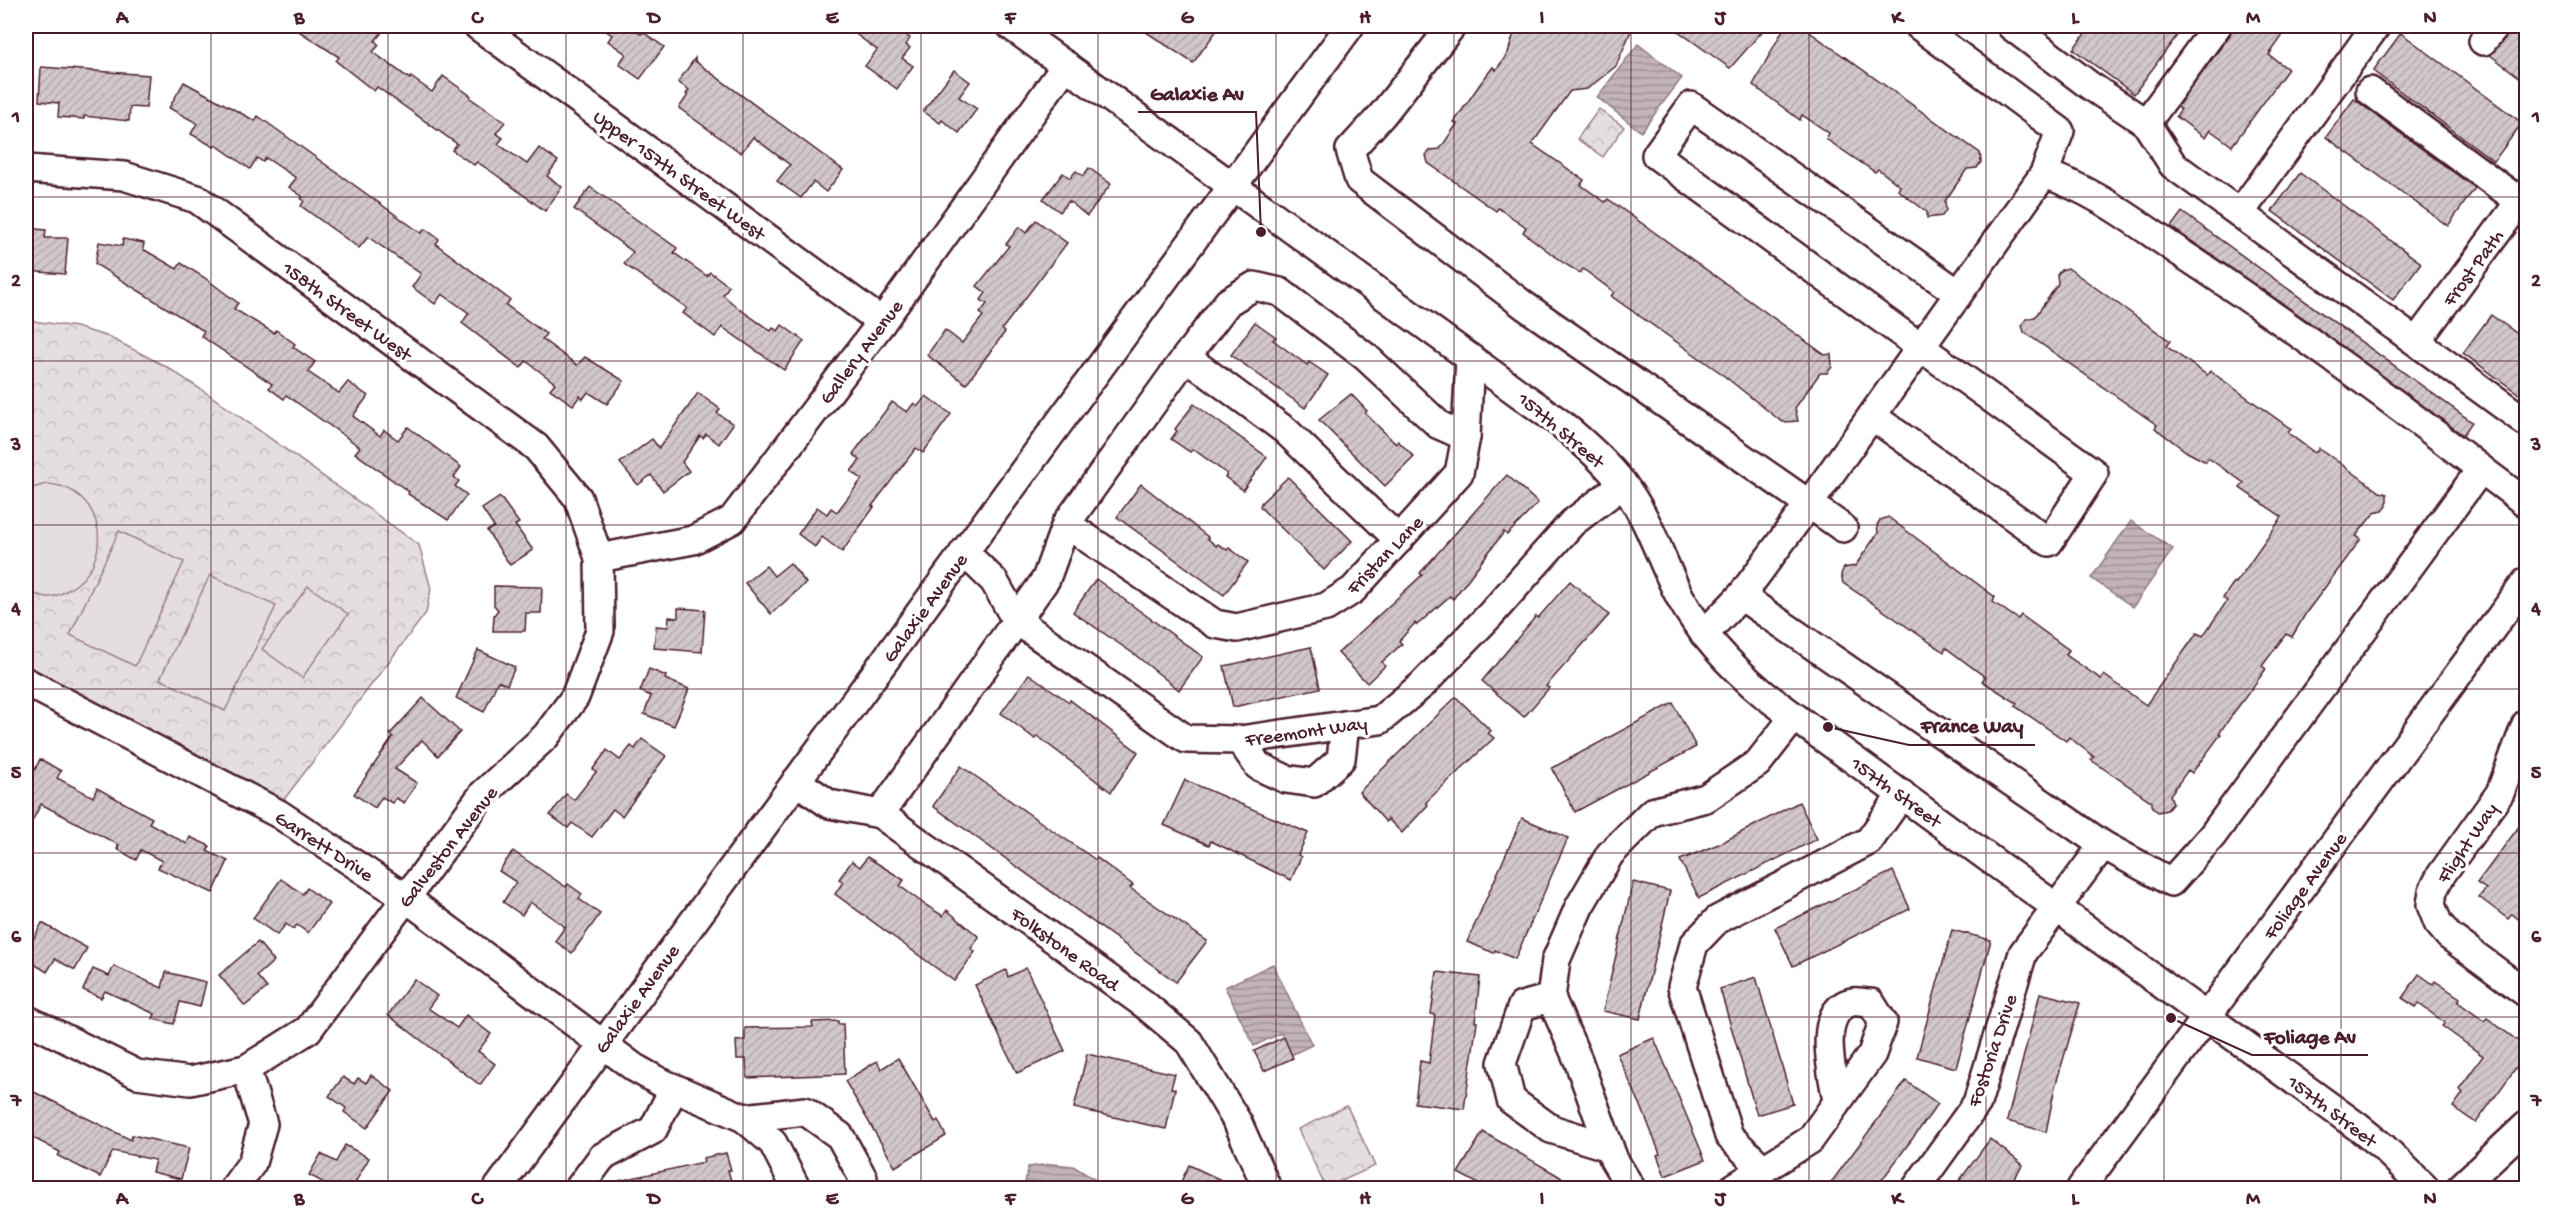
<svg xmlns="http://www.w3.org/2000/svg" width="2552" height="1214" viewBox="0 0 2552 1214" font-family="'Gochi Hand',sans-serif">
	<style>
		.park { fill: url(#park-crowns); stroke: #987e86; stroke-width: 1.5 }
		.garden { fill: #e5dee0; stroke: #987e86; stroke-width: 1.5 }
		.water { fill: url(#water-rules); stroke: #91787e; stroke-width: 1.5 }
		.building { fill: url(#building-hatch); stroke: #4a1f2b; stroke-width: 1.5 }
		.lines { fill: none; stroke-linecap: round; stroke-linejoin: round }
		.minor-casing { stroke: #4a1f2b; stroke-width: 32 }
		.minor { stroke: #fff; stroke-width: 27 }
		.grid { fill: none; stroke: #4a1f2b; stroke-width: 1.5; stroke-opacity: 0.55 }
		.labels { text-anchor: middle; stroke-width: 6; stroke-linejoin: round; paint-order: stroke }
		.street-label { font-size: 20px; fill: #4a1f2b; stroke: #fff }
		.leader { fill: none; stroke: #4a1f2b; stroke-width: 2 }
		.callout-dot { fill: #4a1f2b; stroke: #fff; stroke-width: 2 }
		.callout-label { font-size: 21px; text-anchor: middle; font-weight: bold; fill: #4a1f2b; stroke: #fff; stroke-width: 6; stroke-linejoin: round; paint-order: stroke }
		.neatline { fill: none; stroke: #4a1f2b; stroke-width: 2 }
		.grid-label { font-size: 20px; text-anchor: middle; font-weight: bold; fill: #4a1f2b }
	</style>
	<defs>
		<pattern id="park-crowns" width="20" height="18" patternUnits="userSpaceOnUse" patternTransform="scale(1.5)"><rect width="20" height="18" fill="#e5dee0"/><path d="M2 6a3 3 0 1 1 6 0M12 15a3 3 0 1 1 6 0" fill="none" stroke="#c6bec0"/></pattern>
		<pattern id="water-rules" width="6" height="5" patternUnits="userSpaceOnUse" patternTransform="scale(1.5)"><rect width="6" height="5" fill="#c1b3b6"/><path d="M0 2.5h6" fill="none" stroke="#9f9194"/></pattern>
		<pattern id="building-hatch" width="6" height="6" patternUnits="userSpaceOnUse" patternTransform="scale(1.5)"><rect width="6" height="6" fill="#d2c7cb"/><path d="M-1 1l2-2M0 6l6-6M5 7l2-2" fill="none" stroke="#b6aaae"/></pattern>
	</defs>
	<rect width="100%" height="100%" fill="#fff"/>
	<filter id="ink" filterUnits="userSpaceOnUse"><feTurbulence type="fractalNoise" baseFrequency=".0167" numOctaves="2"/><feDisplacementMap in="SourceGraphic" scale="12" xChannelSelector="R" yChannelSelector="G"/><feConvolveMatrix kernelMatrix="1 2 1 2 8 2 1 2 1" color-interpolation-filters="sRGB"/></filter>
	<g filter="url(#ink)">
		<g class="park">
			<polygon points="1599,109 1624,127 1603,157 1577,139"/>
			<polygon points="26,320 76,327 109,337 167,367 211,396 419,545 431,589 426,613 282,802 26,671"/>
			<polygon points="1347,1106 1375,1166 1326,1188 1298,1129"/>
		</g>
		<g class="garden">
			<path d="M 46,484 C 106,486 117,566 66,591 C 61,594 54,597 48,597 C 41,597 32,593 26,591 L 26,490 Z"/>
			<polygon points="119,531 184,562 135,666 70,635"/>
			<polygon points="210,575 276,606 225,711 160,679"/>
			<polygon points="308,586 348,614 302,678 262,649"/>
		</g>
		<g class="water">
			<polygon points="1638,44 1682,78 1641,132 1597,97"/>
			<polygon points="2131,521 2173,549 2133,607 2091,578"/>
			<polygon points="1273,964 1312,1045 1291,1055 1281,1033 1254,1046 1225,987"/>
			<polygon points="1052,1164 1073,1166 1099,1182 1096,1188 1024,1188 1028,1167"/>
		</g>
		<g class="building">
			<polygon points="291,26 387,26 375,41 379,45 373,52 410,79 411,77 432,92 443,76 471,96 470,98 505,122 496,133 503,138 498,144 527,164 539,148 558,161 547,176 562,187 545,211 495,174 477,162 474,165 452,150 457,144 377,87 374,91 336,61 339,57"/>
			<polygon points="599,26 629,26 641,34 643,32 664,47 640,79 619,64 626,54 608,41 612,35"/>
			<polygon points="845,26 893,26 910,38 906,45 910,48 902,58 913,66 897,89 865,66 877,50"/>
			<polygon points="1137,26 1220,26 1193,63"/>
			<polygon points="1516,26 1633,26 1616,66 1587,89 1570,91 1532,144 1584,180 1581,185 1605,202 1608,199 1825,355 1831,354 1832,367 1827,373 1820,373 1795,408 1798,421 1783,422 1777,418 1718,371 1611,296 1614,292 1583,269 1580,273 1562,262 1523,232 1526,227 1498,208 1496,211 1428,163 1426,155 1431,150 1440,149 1457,124 1454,122 1480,84 1493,67 1496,70 1508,53"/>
			<polygon points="1671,26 1767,26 1730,68"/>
			<polygon points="1785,26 1801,26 1980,153 1981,162 1977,168 1967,169 1945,201 1946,210 1942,216 1927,218 1927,212 1898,190 1900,186 1878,169 1875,172 1826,139 1829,133 1802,115 1800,120 1753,85"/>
			<polygon points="2091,26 2184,26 2134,94 2073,49"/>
			<polygon points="2232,26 2269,26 2283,35 2269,55 2288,69 2232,146 2210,130 2205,138 2176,116 2181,109 2177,107 2230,35"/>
			<polygon points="2510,26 2526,26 2526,82 2490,55 2507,36"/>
			<polygon points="2401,33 2522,123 2494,161 2373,71"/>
			<polygon points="695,58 695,61 843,170 826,192 813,182 801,198 777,181 790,165 753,137 741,153 679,108 688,95 686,94 689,90 678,82"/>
			<polygon points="41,67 149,75 146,108 130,107 129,121 84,116 84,119 58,117 59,103 39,101"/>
			<polygon points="954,70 970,82 959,97 977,109 959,133 942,120 940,123 923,111"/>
			<polygon points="184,82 255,121 258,116 421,233 425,229 439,239 436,244 510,300 506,305 546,334 542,339 577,365 585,357 624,381 607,404 588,392 583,399 580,396 573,405 550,389 555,383 526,361 521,368 462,323 469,313 442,294 435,304 412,287 421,274 368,237 359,248 301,206 304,201 301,199 303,197 289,187 296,178 266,158 263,162 257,158 250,169 216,145 214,147 191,134 197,123 169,108"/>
			<polygon points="2354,99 2475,188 2448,226 2326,137"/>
			<polygon points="1089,168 1111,184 1087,216 1069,201 1060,212 1043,199 1063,173 1070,178 1076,171 1083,176"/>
			<polygon points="2300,173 2421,263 2393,300 2272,211"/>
			<polygon points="590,187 677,248 674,253 707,276 710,272 729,286 723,295 738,308 771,331 773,328 778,331 782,325 804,341 784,370 722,327 715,337 683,313 687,308 624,264 633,252 574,209"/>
			<polygon points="2182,212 2472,422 2463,435 2305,319 2171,227"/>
			<polygon points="1036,220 1067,243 1002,329 1005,332 966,384 927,355 945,330 962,343 983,316 980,313 987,304 981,300 986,293 977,286 1009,246 1006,244 1019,227 1026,233"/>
			<polygon points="26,228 46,230 45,238 68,238 65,274 26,271"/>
			<polygon points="123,239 144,243 143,249 177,269 181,263 205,278 238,303 234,309 274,333 276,330 295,344 293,347 315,362 308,372 339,393 348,382 368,396 353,416 380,436 384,430 398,440 408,427 461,467 454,477 459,481 455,486 467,495 448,520 408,494 409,492 355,453 360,447 286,395 284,399 269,388 272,384 201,336 204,331 95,264 99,242 122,246"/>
			<polygon points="2068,268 2170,341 2166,346 2207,375 2210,371 2291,429 2288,433 2315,453 2319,448 2380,492 2387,494 2387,506 2383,511 2374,513 2356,536 2361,539 2306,613 2292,637 2286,634 2262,666 2266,669 2219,733 2221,734 2192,773 2188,770 2170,795 2173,803 2167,810 2158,812 2152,807 2152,802 2091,760 2094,757 2069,737 2066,741 2015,706 2017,703 1982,681 1985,677 1946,648 1944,652 1843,583 1841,574 1844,568 1855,566 1878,533 1877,525 1880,520 1888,517 1995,597 1993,602 2018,619 2021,615 2069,650 2066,655 2101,679 2104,675 2146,705 2197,633 2203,636 2227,601 2223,598 2234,582 2236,583 2282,517 2240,488 2244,483 2208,458 2206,462 2187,452 2155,428 2157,425 2024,332 2022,325 2026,319 2035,317 2058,284 2057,275 2061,270"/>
			<polygon points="2491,315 2526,340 2526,399 2463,353"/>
			<polygon points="1255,322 1276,337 1273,340 1307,365 1309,362 1328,375 1305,408 1231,355"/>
			<polygon points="698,393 720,409 717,413 733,424 719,444 706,434 703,438 700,436 682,462 689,471 663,491 651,475 638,485 620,463 652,439 659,448"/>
			<polygon points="1351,394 1367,411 1365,413 1396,444 1398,441 1414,457 1385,486 1319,420"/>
			<polygon points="926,396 951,414 923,453 916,448 872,506 874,507 842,552 822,537 815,547 798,534 817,507 827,514 831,508 837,512 862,479 851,471 860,460 853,454 892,402 907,412 914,403 918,406"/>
			<polygon points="1194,404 1267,457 1243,490 1225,477 1227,474 1193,449 1190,452 1171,439 1177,431 1175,429"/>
			<polygon points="1507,475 1538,503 1507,535 1504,532 1453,599 1450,596 1417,625 1415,623 1399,641 1402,644 1382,662 1385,666 1367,683 1338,653 1422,575 1420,573"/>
			<polygon points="1288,477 1352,541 1324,570 1260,507 1261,503"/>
			<polygon points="1141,484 1208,537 1207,538 1216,546 1218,544 1227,550 1229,548 1248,562 1224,595 1117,517"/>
			<polygon points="500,497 519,523 515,525 533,550 510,565 487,531 494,527 482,509"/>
			<polygon points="790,563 806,583 771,614 745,583 766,566 774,576"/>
			<polygon points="1096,579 1203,657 1179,690 1134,654 1073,612"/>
			<polygon points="1570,581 1609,615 1546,686 1549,688 1524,717 1482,681 1536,616 1538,618"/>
			<polygon points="494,586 542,587 541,613 526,613 525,631 493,631 494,615 498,610 494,605"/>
			<polygon points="678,608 705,610 702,652 654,648 656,626 668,627 669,617 678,618"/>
			<polygon points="1311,647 1320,688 1233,707 1224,666"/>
			<polygon points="478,650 515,667 507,685 498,681 484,712 456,698"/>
			<polygon points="649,669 666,676 665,679 689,689 674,726 644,714 651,696 640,691"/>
			<polygon points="1029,674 1069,702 1070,700 1138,752 1111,792 1037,736 1035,739 1001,713"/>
			<polygon points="1456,697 1491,731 1488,733 1494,738 1426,802 1428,805 1402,833 1388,819 1386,822 1359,792"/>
			<polygon points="423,698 460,732 438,756 422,740 395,769 417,783 404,803 396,798 392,803 382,797 375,808 354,794 393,737 390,734"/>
			<polygon points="1673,703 1696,747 1575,812 1552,768"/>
			<polygon points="642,739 666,756 622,816 613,809 592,837 572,823 568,828 550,815 566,794 574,800 596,772 593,769 607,750 620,760 631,746 635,749"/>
			<polygon points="40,759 61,771 57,778 93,797 97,788 152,818 149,823 187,844 190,837 210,846 207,851 228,861 213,893 158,868 162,861 141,850 136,860 117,849 119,845 41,804 26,833 26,772 32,776"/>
			<polygon points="961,766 1039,821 1096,860 1097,858 1133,885 1130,888 1207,941 1176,982 933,806"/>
			<polygon points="1185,780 1308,833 1298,855 1301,857 1291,880 1211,841 1209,845 1164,825"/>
			<polygon points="1799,802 1817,839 1699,898 1680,860 1721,843"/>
			<polygon points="2526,817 2526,925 2512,914 2508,919 2479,897 2486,889 2477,883"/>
			<polygon points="1522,818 1568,838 1515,959 1495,950 1494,953 1467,942"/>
			<polygon points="513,851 566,887 568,884 582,894 579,899 600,914 572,953 555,941 565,927 530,902 522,915 503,902 516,882 499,871"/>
			<polygon points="867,857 904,880 900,886 924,904 943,916 947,910 979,937 971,949 975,952 954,981 835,894 843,882 839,879 852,861 860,867"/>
			<polygon points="1893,871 1910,909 1793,966 1775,928"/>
			<polygon points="281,879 303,894 307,888 329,904 308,933 297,925 293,929 286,924 277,935 253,918"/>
			<polygon points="1633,882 1670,891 1640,1019 1603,1011"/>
			<polygon points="42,923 87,948 75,970 55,959 47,972 26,959 26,953"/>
			<polygon points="1952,930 1991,940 1956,1068 1917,1057"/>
			<polygon points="258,942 274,961 257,976 267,988 245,1006 219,975"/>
			<polygon points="114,966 162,988 166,972 206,982 200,1007 180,1002 174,1024 153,1019 155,1014 105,991 101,998 83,990 93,969 109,976"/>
			<polygon points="1026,968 1065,1051 1017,1073 975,985 1006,970 1008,977"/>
			<polygon points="1437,972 1480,977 1475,1022 1477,1022 1464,1109 1415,1103 1420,1061 1429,1063 1435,1015 1431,1014"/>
			<polygon points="2419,974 2433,984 2435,981 2460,998 2458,1002 2484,1021 2487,1018 2522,1044 2518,1049 2526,1054 2476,1123 2453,1107 2463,1093 2459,1089 2483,1056 2442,1026 2445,1023 2419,1004 2416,1007 2402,998"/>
			<polygon points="1756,977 1793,1104 1757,1115 1720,989"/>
			<polygon points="414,979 437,996 428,1008 457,1028 466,1015 491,1034 478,1051 495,1064 480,1085 388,1015"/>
			<polygon points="2040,993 2080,1003 2055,1087 2046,1132 2007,1121"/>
			<polygon points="838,1021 838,1024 843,1024 845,1074 747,1078 746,1059 737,1059 736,1041 745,1040 745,1028 813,1027 812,1022"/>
			<polygon points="1284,1037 1293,1058 1264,1071 1254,1051"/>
			<polygon points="1654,1038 1705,1160 1665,1176 1657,1155 1660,1154 1641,1106 1617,1054"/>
			<polygon points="1087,1054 1175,1074 1171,1088 1175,1089 1166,1129 1074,1108"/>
			<polygon points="898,1058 935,1122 938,1120 946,1136 895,1167 845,1081 877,1061 881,1069"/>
			<polygon points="371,1075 393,1091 367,1128 344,1112 346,1108 329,1096 343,1077 354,1084 358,1078 366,1083"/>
			<polygon points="1906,1081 1938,1104 1876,1188 1827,1188"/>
			<polygon points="26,1088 131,1140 132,1135 189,1148 181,1179 152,1172 155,1160 113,1151 100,1177 58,1156 60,1152 26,1134"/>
			<polygon points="1483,1132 1557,1175 1577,1188 1486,1188 1458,1173"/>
			<polygon points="1990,1139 2023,1165 2006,1188 1954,1188"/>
			<polygon points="345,1145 369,1158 352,1188 334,1188 309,1175 321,1154 336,1162"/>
			<polygon points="726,1153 731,1170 728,1170 733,1188 618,1188 618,1181 704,1162 703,1158"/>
			<polygon points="1189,1165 1238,1188 1178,1188"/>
		</g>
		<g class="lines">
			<defs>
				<g id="minor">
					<polyline points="478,26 882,322"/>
					<path d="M 1011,26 L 1560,423 C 1582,441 1604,460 1622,483 C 1649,517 1660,559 1680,597 C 1702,637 1732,668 1766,696 L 2358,1127 L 2383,1147 L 2425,1188"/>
					<polyline points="1452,26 1382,115 1350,150 1359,180 1525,306 1809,504 2044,174 2060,131 1919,26"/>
					<polyline points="2011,26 2089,85 2146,123 2173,165 2526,422"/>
					<polyline points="2483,41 2495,26"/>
					<polyline points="2370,91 2526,206"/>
					<polyline points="2146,123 2217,26"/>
					<polyline points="26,169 124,176 197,199 536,447 578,498 599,558 600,631 575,697 546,736 483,794 308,1030 246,1069 190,1081 137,1074 26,1019"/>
					<path d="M 2044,174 C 2095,190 2137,224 2181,253 C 2284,321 2384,394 2481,469"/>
					<polyline points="2240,213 2376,26"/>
					<polyline points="2417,341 2526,193"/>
					<polyline points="1186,357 1286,431 1399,540"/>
					<polyline points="1872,416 2049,542 2094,473 1656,155 1691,106 1958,293"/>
					<polyline points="1066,524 1215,624 1237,628 1326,607 1353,590 1459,473 1466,437 1470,358"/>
					<polyline points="964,552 994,581 1016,620 1186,739 1240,740 1380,720 1422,685 1491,614 1572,523 1623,484"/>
					<polyline points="599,558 693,540 732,520 882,322 1066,65"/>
					<polyline points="1741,596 2103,845 2171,882 2212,836 2481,469 2526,503"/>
					<polyline points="1704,634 1741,596 1809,504 1843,528"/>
					<polyline points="26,682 279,814 406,898 635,1068 660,1082 744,1118 773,1143 796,1188"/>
					<polyline points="2526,724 2500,793 2441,875 2433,891 2431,905 2438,923 2449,936 2526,993"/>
					<polyline points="1240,740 1258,766 1286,779 1314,783 1341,759 1345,725"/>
					<polyline points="796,781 829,804 880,814 1144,1004 1189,1042 1238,1123 1267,1188"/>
					<polyline points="880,814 1046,579 1066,524 1186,357 1228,302 1254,286 1280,292 1366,357 1439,425 1466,437"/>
					<polyline points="1551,998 1522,1006 1502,1063 1511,1100 1551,1129 1609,1147"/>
					<polyline points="744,1118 805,1111 840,1136 863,1178 861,1188"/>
					<polyline points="1763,1169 1729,1136 1682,987 1694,944 1717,920 1869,841 1902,794"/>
					<polyline points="234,1188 252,1163 263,1124 246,1069"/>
					<polyline points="498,1188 1350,26"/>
					<polyline points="579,1188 602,1157 653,1130 674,1088"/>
					<polyline points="1631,1188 1614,1160 1578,1060 1551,998 1556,960 1579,907 1610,854 1652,812 1706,798 1758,763 1794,717"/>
					<path d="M 1733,1188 L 1810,1140 L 1872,1054 L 1883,1022 L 1871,1003 C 1865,1003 1857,1001 1852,1002 C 1815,1010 1833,1076 1837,1101"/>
					<polyline points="1916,1188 1977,1103 2023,953 2103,845"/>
					<polyline points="2081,1188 2526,582"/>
					<polyline points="2460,1188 2526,1126"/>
				</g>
			</defs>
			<use href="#minor" class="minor-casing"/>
			<use href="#minor" class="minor"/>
		</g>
	</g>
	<path class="grid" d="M 211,26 L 211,1188M 388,26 L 388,1188M 566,26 L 566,1188M 743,26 L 743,1188M 921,26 L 921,1188M 1098,26 L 1098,1188M 1276,26 L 1276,1188M 1454,26 L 1454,1188M 1631,26 L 1631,1188M 1809,26 L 1809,1188M 1986,26 L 1986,1188M 2164,26 L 2164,1188M 2341,26 L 2341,1188M 26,197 L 2526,197M 26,361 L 2526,361M 26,525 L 2526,525M 26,689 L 2526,689M 26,853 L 2526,853M 26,1017 L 2526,1017"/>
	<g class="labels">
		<g class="street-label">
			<text transform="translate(680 174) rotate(36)" y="7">Upper 157th Street West</text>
			<text transform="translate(2472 267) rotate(-54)" y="7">Frost Path</text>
			<text transform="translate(348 310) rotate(36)" y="7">158th Street West</text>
			<text transform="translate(860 351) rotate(-53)" y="7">Gallery Avenue</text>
			<text transform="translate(1562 429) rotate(40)" y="7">157th Street</text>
			<text transform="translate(1384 554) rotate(-46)" y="7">Fristan Lane</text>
			<text transform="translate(924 607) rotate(-54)" y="7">Galaxie Avenue</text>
			<text transform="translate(1306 730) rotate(-8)" y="7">Freemont Way</text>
			<text transform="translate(1897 791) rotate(36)" y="7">157th Street</text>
			<text transform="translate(2466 842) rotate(-56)" y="7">Flight Way</text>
			<text transform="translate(325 845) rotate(33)" y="7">Garrett Drive</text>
			<text transform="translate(447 846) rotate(-52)" y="7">Galveston Avenue</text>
			<text transform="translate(2304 885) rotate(-54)" y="7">Foliage Avenue</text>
			<text transform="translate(1066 948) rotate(36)" y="7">Folkstone Road</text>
			<text transform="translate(636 998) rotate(-54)" y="7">Galaxie Avenue</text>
			<text transform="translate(1991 1050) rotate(-71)" y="7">Fostoria Drive</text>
			<text transform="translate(2333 1110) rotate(37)" y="7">157th Street</text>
		</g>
	</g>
	<path class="leader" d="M1261 232L1256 112H1138M1828 727L1909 745H2035M2171 1018L2252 1055H2368"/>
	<g class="callout-dot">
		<circle cx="1261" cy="232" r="6"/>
		<circle cx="1828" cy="727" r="6"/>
		<circle cx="2171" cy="1018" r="6"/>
	</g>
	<g class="callout-label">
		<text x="1197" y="100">Galaxie Av</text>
		<text x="1972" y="732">France Way</text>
		<text x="2310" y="1043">Foliage Av</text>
	</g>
	<rect width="2552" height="1214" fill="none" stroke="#fff" stroke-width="66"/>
	<rect x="33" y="33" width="2486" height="1148" class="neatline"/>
	<g class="grid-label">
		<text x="122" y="23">A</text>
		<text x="299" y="23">B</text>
		<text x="477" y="23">C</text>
		<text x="654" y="23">D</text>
		<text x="832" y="23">E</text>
		<text x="1010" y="23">F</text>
		<text x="1187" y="23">G</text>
		<text x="1365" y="23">H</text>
		<text x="1542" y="23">I</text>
		<text x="1720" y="23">J</text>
		<text x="1897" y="23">K</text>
		<text x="2075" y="23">L</text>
		<text x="2253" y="23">M</text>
		<text x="2430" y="23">N</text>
		<text x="16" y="122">1</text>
		<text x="2536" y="122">1</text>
		<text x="16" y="286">2</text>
		<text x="2536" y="286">2</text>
		<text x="16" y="450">3</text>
		<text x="2536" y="450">3</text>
		<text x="16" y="614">4</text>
		<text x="2536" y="614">4</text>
		<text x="16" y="778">5</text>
		<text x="2536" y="778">5</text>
		<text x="16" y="942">6</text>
		<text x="2536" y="942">6</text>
		<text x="16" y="1106">7</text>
		<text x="2536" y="1106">7</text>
		<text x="122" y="1204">A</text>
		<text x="299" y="1204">B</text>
		<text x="477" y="1204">C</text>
		<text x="654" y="1204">D</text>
		<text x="832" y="1204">E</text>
		<text x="1010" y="1204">F</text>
		<text x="1187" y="1204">G</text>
		<text x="1365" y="1204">H</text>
		<text x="1542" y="1204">I</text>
		<text x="1720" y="1204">J</text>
		<text x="1897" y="1204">K</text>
		<text x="2075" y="1204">L</text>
		<text x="2253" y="1204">M</text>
		<text x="2430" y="1204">N</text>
	</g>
</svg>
